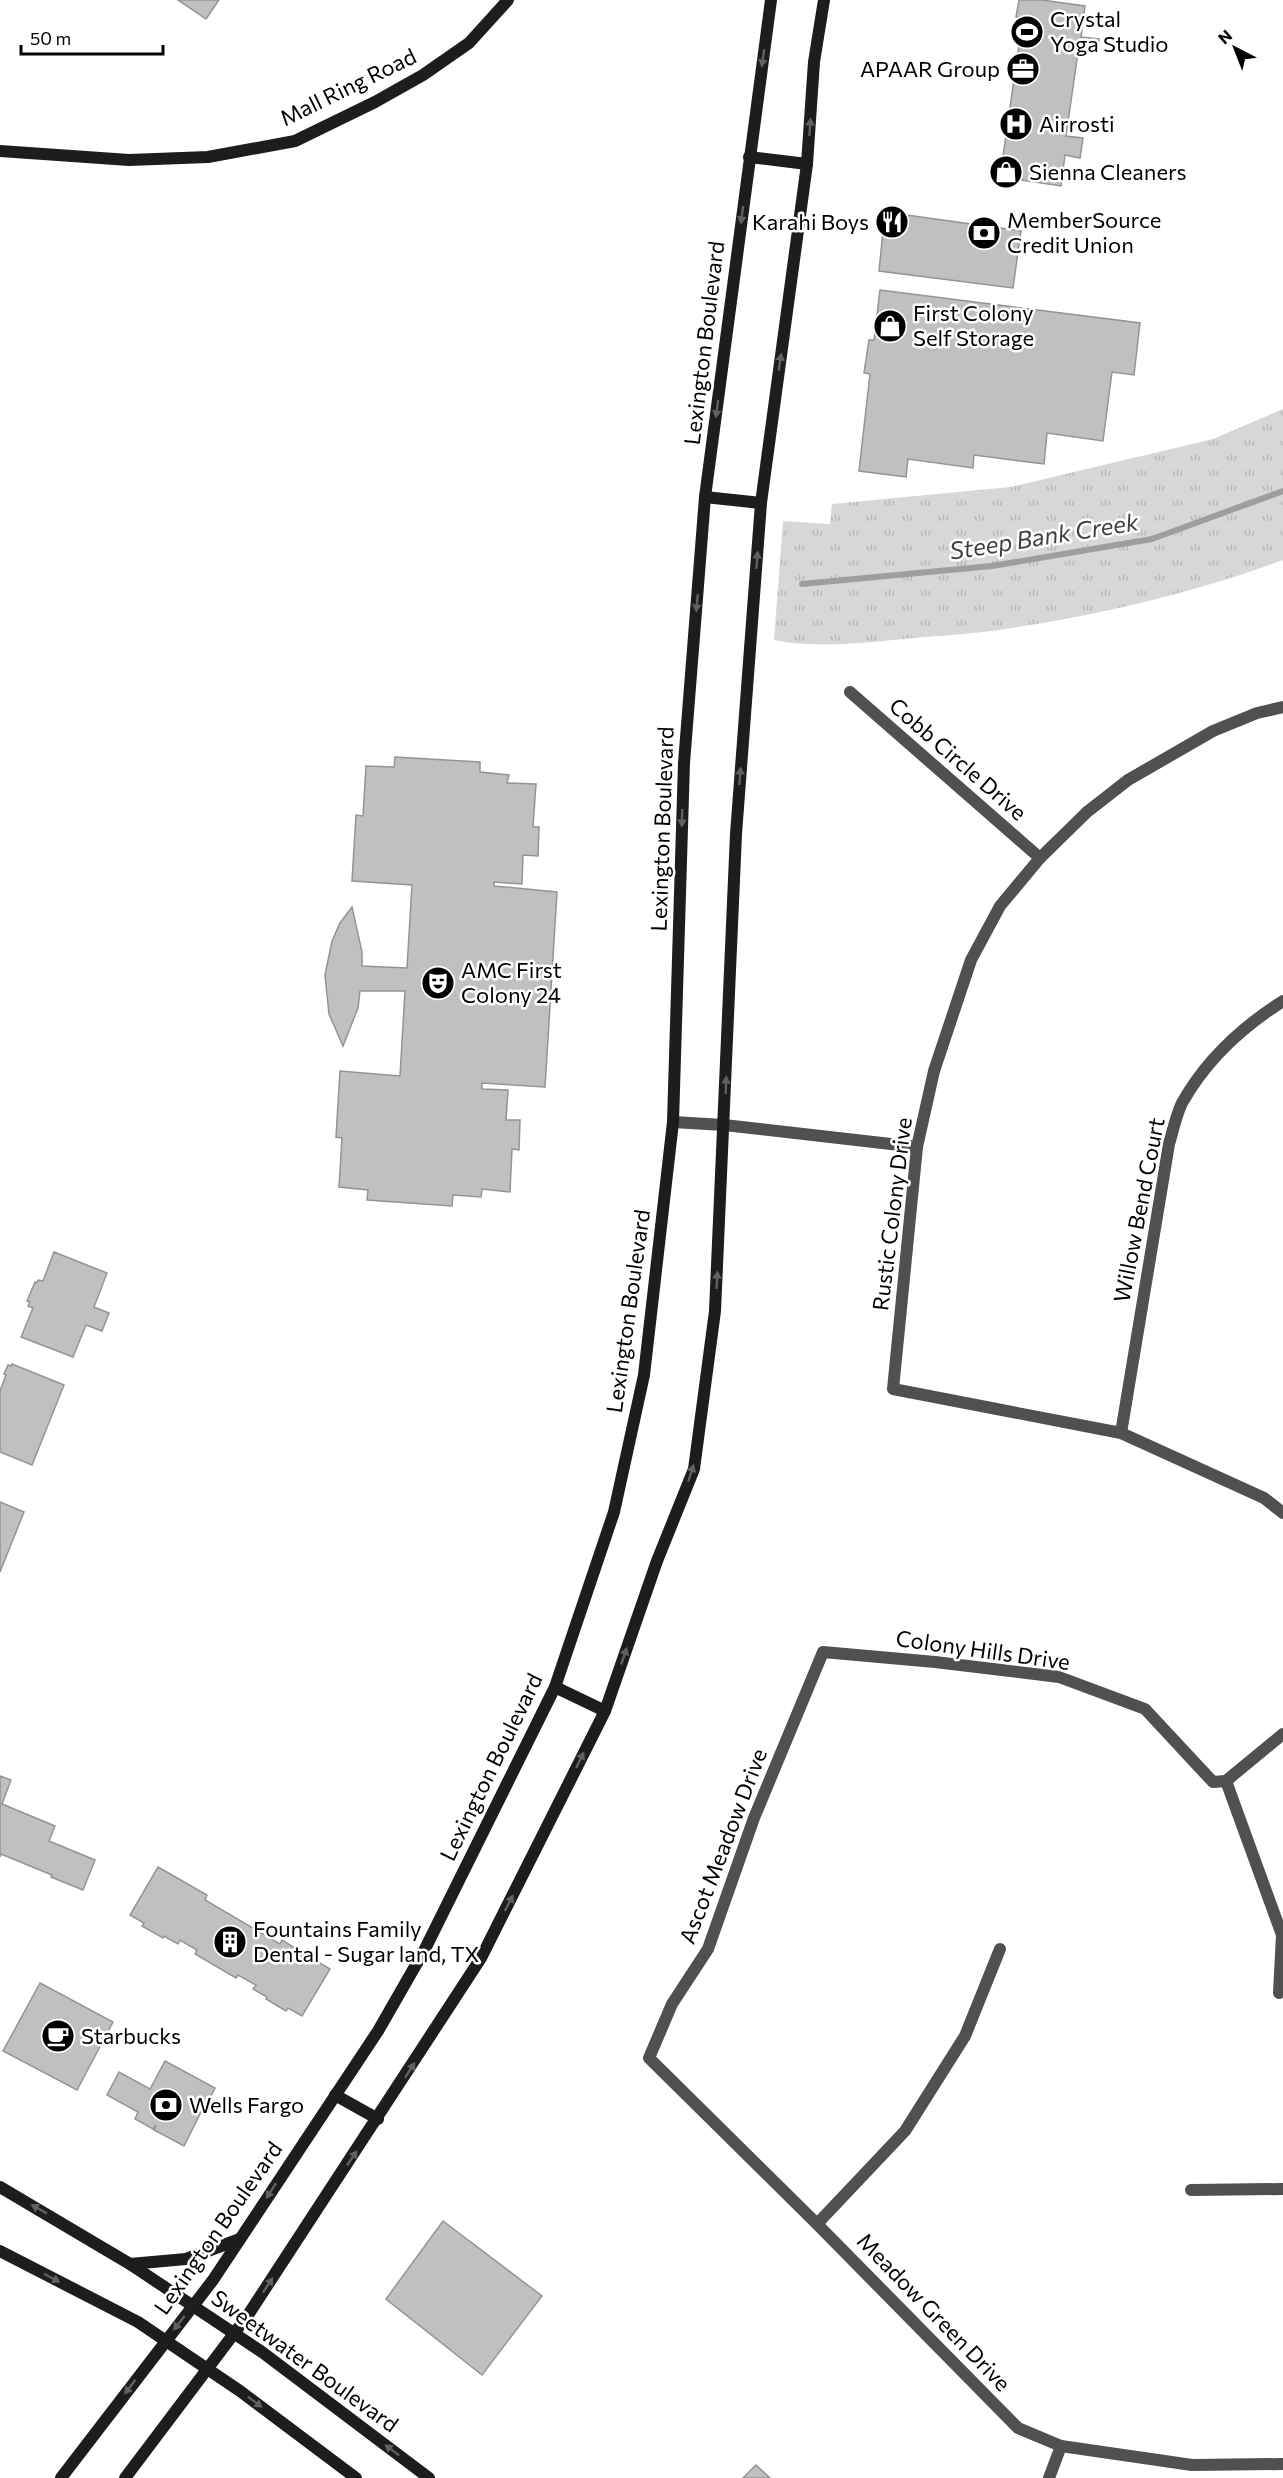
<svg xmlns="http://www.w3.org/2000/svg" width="1283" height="2478" viewBox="0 0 1283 2478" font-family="Commissioner,sans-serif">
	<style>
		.grass { fill: url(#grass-tufts) }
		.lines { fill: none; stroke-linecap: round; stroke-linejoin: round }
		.stream { stroke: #9e9e9e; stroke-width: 6 }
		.building { fill: #c0c0c0; stroke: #949494; stroke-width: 1.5 }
		.street { stroke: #505050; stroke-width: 12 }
		.secondary { stroke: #1d1d1d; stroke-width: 12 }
		.oneway { fill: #616161 }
		.labels { text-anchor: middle; stroke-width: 5; stroke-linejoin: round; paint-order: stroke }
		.poi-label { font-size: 22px; fill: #000; stroke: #fff; text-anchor: start }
		.street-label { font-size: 22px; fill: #000; stroke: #fff }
		.water-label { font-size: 24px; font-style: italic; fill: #3f3f3f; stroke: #fff }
	</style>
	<defs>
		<pattern id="grass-tufts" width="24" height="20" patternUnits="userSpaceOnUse" patternTransform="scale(1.5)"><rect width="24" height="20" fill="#d7d7d7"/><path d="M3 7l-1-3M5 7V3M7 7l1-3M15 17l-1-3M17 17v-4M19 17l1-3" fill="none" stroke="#b7b7b7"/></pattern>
	</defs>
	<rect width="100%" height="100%" fill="#fff"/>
	<path class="grass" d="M 1283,409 L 1283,560 C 1193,593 1100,615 1005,629 C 975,634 945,635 914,638 C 872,642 815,649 774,640 L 783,521 L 830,524 L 832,504 L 1011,487 L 1213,439 Z"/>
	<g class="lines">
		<polyline class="stream" points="802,584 992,566 1152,539 1283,491"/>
	</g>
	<g class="building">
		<polygon points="178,0 219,0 206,19"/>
		<polygon points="1019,0 1042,0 1085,6 1081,37 1099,39 1098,47 1079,45 1066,136 1083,138 1080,158 1065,155 1061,186 1000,177 1023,17 1016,17"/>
		<polygon points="885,212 1021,231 1013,288 879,271"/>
		<polygon points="880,290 1140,323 1134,375 1112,372 1103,441 1047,433 1044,464 974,455 973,468 908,459 906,477 859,471 870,374 864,373 869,340 874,340"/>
		<polygon points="395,757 480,762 480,772 509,775 507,783 536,784 533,827 539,827 538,856 523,855 522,884 494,882 494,886 557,892 545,1087 482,1083 482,1089 508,1090 506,1120 520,1120 519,1150 512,1149 510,1192 482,1189 481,1197 453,1195 452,1206 367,1200 368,1190 339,1187 342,1138 336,1137 340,1071 400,1076 405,991 360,991 358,1008 343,1046 329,1014 325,975 332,941 340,923 352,907 362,952 362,966 407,968 412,885 352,881 356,815 363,816 366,766 394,767"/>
		<polygon points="54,1252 107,1273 94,1307 109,1313 102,1331 86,1325 73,1357 21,1337 33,1308 28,1306 30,1302 27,1301 35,1282 37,1283 38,1280 43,1281"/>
		<polygon points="12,1364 64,1385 32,1465 0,1452 0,1391 6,1375 4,1374 8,1365 11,1366"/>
		<polygon points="0,1502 24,1512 0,1572"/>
		<polygon points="0,1776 11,1780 2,1804 55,1826 49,1841 95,1860 83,1890 51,1877 52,1875 1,1854 0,1857"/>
		<polygon points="158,1867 207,1895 205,1900 280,1944 282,1940 330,1969 302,2016 288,2008 286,2011 266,1999 267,1997 253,1989 256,1985 238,1975 236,1978 195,1954 197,1950 180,1940 178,1944 164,1936 163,1938 142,1926 144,1923 130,1915"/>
		<polygon points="40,1983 113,2022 77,2090 3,2051"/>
		<polygon points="165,2061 215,2088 204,2110 198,2107 197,2109 202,2110 184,2146 154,2130 156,2125 153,2129 135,2119 138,2112 107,2095 119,2072 150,2089"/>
		<polygon points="443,2221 542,2296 482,2375 386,2299"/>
		<polygon points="756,2465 770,2478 743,2478"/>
	</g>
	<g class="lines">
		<g class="street">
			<polyline points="850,692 1040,858"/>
			<polyline points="1283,707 1257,713 1213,731 1128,780 1087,812 1040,858 1000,906 971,960 934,1071 917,1147 893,1389 1121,1433 1264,1498 1283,1513"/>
			<polyline points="673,1122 724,1125 917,1147"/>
			<path d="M 1121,1433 L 1169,1144 C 1173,1131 1176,1115 1182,1103 C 1206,1060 1242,1027 1283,1001"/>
			<polyline points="1226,1781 1213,1782 1145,1709 1059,1677 935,1662 823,1652 754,1818 708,1949 672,2004 649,2058 817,2224 1018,2428 1061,2446 1192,2465 1283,2464"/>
			<polyline points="1226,1781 1282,1935 1279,1993"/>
			<polyline points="1226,1781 1283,1734"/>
			<polyline points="1191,2190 1283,2189"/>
			<polyline points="817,2224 905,2131 965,2036 1000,1949"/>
			<polyline points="1049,2478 1061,2446"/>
		</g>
		<g class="secondary">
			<polyline points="0,151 129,160 208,157 295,141 375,102 423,75 469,43 508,0"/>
			<polyline points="749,157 807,164"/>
			<polyline points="705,497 761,503"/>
			<polyline points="555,1687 605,1711"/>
			<polyline points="335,2095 378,2119"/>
			<polyline points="0,2187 130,2264 262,2352 429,2478"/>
			<polyline points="0,2251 138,2322 240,2391 356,2478"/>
			<polyline points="130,2264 186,2259 240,2239"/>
			<polyline points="61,2478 213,2280 378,2031 425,1949 555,1687 614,1512 644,1375 673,1122 684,763 705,497 771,0"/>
			<polyline points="125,2478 248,2315 481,1958 605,1711 657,1561 694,1469 715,1311 736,834 761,503 807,164 814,62 824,0"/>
		</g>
	</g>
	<defs><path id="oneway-solid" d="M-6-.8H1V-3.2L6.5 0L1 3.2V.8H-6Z" transform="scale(1.5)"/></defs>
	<g class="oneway">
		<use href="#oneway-solid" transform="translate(763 58) rotate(98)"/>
		<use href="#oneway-solid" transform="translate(810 127) rotate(-86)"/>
		<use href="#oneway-solid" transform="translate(742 215) rotate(97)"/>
		<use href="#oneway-solid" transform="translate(780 362) rotate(-82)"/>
		<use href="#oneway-solid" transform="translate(717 409) rotate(97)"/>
		<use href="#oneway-solid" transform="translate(757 560) rotate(-86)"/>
		<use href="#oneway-solid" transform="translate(697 603) rotate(95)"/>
		<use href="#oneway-solid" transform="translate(740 776) rotate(-86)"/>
		<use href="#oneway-solid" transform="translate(682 818) rotate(92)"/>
		<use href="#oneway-solid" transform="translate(726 1085) rotate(-88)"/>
		<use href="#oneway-solid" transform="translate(717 1280) rotate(-87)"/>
		<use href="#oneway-solid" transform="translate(691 1473) rotate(-72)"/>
		<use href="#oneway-solid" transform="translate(624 1656) rotate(-71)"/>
		<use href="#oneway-solid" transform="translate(580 1760) rotate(-64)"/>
		<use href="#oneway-solid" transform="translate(509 1903) rotate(-63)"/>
		<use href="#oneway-solid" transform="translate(410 2070) rotate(-57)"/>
		<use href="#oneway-solid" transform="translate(352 2158) rotate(-56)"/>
		<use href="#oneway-solid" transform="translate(271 2191) rotate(123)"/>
		<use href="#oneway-solid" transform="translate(39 2209) rotate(-151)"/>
		<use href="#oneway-solid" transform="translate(52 2278) rotate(28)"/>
		<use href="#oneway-solid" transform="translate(268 2285) rotate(-56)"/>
		<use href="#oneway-solid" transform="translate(179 2323) rotate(128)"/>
		<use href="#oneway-solid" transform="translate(130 2387) rotate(127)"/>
		<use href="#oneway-solid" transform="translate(255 2402) rotate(37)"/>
		<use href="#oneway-solid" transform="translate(392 2450) rotate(-143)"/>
	</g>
	<defs>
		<symbol id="stadium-disc" viewBox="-11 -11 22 22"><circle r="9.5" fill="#000" stroke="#fff"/><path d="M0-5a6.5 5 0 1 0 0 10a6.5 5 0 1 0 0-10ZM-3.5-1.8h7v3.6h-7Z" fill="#fff"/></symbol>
		<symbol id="office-disc" viewBox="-11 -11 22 22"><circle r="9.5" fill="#000" stroke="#fff"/><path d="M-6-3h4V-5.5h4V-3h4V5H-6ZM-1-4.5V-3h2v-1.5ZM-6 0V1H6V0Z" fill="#fff"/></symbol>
		<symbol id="hospital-disc" viewBox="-11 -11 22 22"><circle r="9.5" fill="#000" stroke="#fff"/><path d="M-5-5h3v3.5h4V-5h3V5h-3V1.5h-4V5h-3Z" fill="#fff"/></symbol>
		<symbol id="shop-disc" viewBox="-11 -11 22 22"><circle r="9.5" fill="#000" stroke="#fff"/><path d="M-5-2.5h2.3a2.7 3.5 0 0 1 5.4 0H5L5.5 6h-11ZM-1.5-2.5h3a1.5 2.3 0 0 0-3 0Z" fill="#fff"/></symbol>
		<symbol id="restaurant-disc" viewBox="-11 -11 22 22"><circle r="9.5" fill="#000" stroke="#fff"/><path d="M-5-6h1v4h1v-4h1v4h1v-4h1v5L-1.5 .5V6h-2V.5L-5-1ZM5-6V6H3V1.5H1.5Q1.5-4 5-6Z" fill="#fff"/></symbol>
		<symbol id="bank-disc" viewBox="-11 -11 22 22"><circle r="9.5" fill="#000" stroke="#fff"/><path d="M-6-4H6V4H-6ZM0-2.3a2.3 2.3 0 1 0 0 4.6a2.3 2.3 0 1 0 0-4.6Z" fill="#fff"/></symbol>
		<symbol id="theatre-disc" viewBox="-11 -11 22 22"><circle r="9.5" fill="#000" stroke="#fff"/><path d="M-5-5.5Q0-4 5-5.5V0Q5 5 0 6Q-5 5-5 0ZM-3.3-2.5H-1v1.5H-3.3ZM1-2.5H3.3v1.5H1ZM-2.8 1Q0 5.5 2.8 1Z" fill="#fff"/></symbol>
		<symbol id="building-disc" viewBox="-11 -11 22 22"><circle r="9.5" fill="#000" stroke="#fff"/><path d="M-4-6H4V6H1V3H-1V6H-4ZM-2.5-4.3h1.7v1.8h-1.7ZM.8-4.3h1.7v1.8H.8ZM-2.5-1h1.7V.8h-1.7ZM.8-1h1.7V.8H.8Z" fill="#fff"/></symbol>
		<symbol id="cafe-disc" viewBox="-11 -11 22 22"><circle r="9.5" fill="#000" stroke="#fff"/><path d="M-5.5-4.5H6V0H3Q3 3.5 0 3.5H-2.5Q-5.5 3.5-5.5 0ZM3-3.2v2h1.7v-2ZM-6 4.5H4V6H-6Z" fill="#fff"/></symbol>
	</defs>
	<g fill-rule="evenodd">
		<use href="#stadium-disc" x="1008" y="13" width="38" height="38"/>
		<use href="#office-disc" x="1004" y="50" width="38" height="38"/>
		<use href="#hospital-disc" x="997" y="105" width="38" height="38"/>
		<use href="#shop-disc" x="987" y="153" width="38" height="38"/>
		<use href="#restaurant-disc" x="873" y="203" width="38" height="38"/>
		<use href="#bank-disc" x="965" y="214" width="38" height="38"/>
		<use href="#shop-disc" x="871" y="307" width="38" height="38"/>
		<use href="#theatre-disc" x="419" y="964" width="38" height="38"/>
		<use href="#building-disc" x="211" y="1923" width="38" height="38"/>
		<use href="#cafe-disc" x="39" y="2017" width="38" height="38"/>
		<use href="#bank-disc" x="147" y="2086" width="38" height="38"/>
	</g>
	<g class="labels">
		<g class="poi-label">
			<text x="1050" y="27">Crystal<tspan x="1050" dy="25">Yoga Studio</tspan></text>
			<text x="1000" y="77" text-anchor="end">APAAR Group</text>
			<text x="1039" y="132">Airrosti</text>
			<text x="1029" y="180">Sienna Cleaners</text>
			<text x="1007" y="228">MemberSource<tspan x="1007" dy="25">Credit Union</tspan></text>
			<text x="869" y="230" text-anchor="end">Karahi Boys</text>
			<text x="913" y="321">First Colony<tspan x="913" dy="25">Self Storage</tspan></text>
			<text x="461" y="978">AMC First<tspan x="461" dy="25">Colony 24</tspan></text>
			<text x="253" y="1937">Fountains Family<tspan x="253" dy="25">Dental - Sugar land, TX</tspan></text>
			<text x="81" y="2044">Starbucks</text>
			<text x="189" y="2113">Wells Fargo</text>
		</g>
		<g class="street-label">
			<text transform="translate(348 87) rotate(-26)" y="8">Mall Ring Road</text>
			<text transform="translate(704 343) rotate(-83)" y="8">Lexington Boulevard</text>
			<text transform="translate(958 759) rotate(41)" y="8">Cobb Circle Drive</text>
			<text transform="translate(662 829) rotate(-88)" y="8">Lexington Boulevard</text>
			<text transform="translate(1139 1210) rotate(-79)" y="8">Willow Bend Court</text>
			<text transform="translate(892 1214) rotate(-83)" y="8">Rustic Colony Drive</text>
			<text transform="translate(628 1311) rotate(-82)" y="8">Lexington Boulevard</text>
			<text transform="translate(983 1650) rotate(8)" y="8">Colony Hills Drive</text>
			<text transform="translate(491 1767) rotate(-64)" y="8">Lexington Boulevard</text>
			<text transform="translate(723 1846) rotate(-69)" y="8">Ascot Meadow Drive</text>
			<text transform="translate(218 2228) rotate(-55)" y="8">Lexington Boulevard</text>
			<text transform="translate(934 2312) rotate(46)" y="8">Meadow Green Drive</text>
			<text transform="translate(305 2361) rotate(36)" y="8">Sweetwater Boulevard</text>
		</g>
		<g class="water-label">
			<text transform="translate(1044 537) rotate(-9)" y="8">Steep Bank Creek</text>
		</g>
	</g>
	<g transform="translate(1235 48) rotate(318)" stroke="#ffffff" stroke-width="4.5" paint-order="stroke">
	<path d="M0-4.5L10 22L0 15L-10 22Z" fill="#000000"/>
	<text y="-9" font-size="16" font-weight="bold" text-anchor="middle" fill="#000000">N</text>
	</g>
	<path d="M21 45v9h142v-9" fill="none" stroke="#000000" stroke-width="3"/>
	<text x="30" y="45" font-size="18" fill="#000000" stroke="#ffffff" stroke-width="4.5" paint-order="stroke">50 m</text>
</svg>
